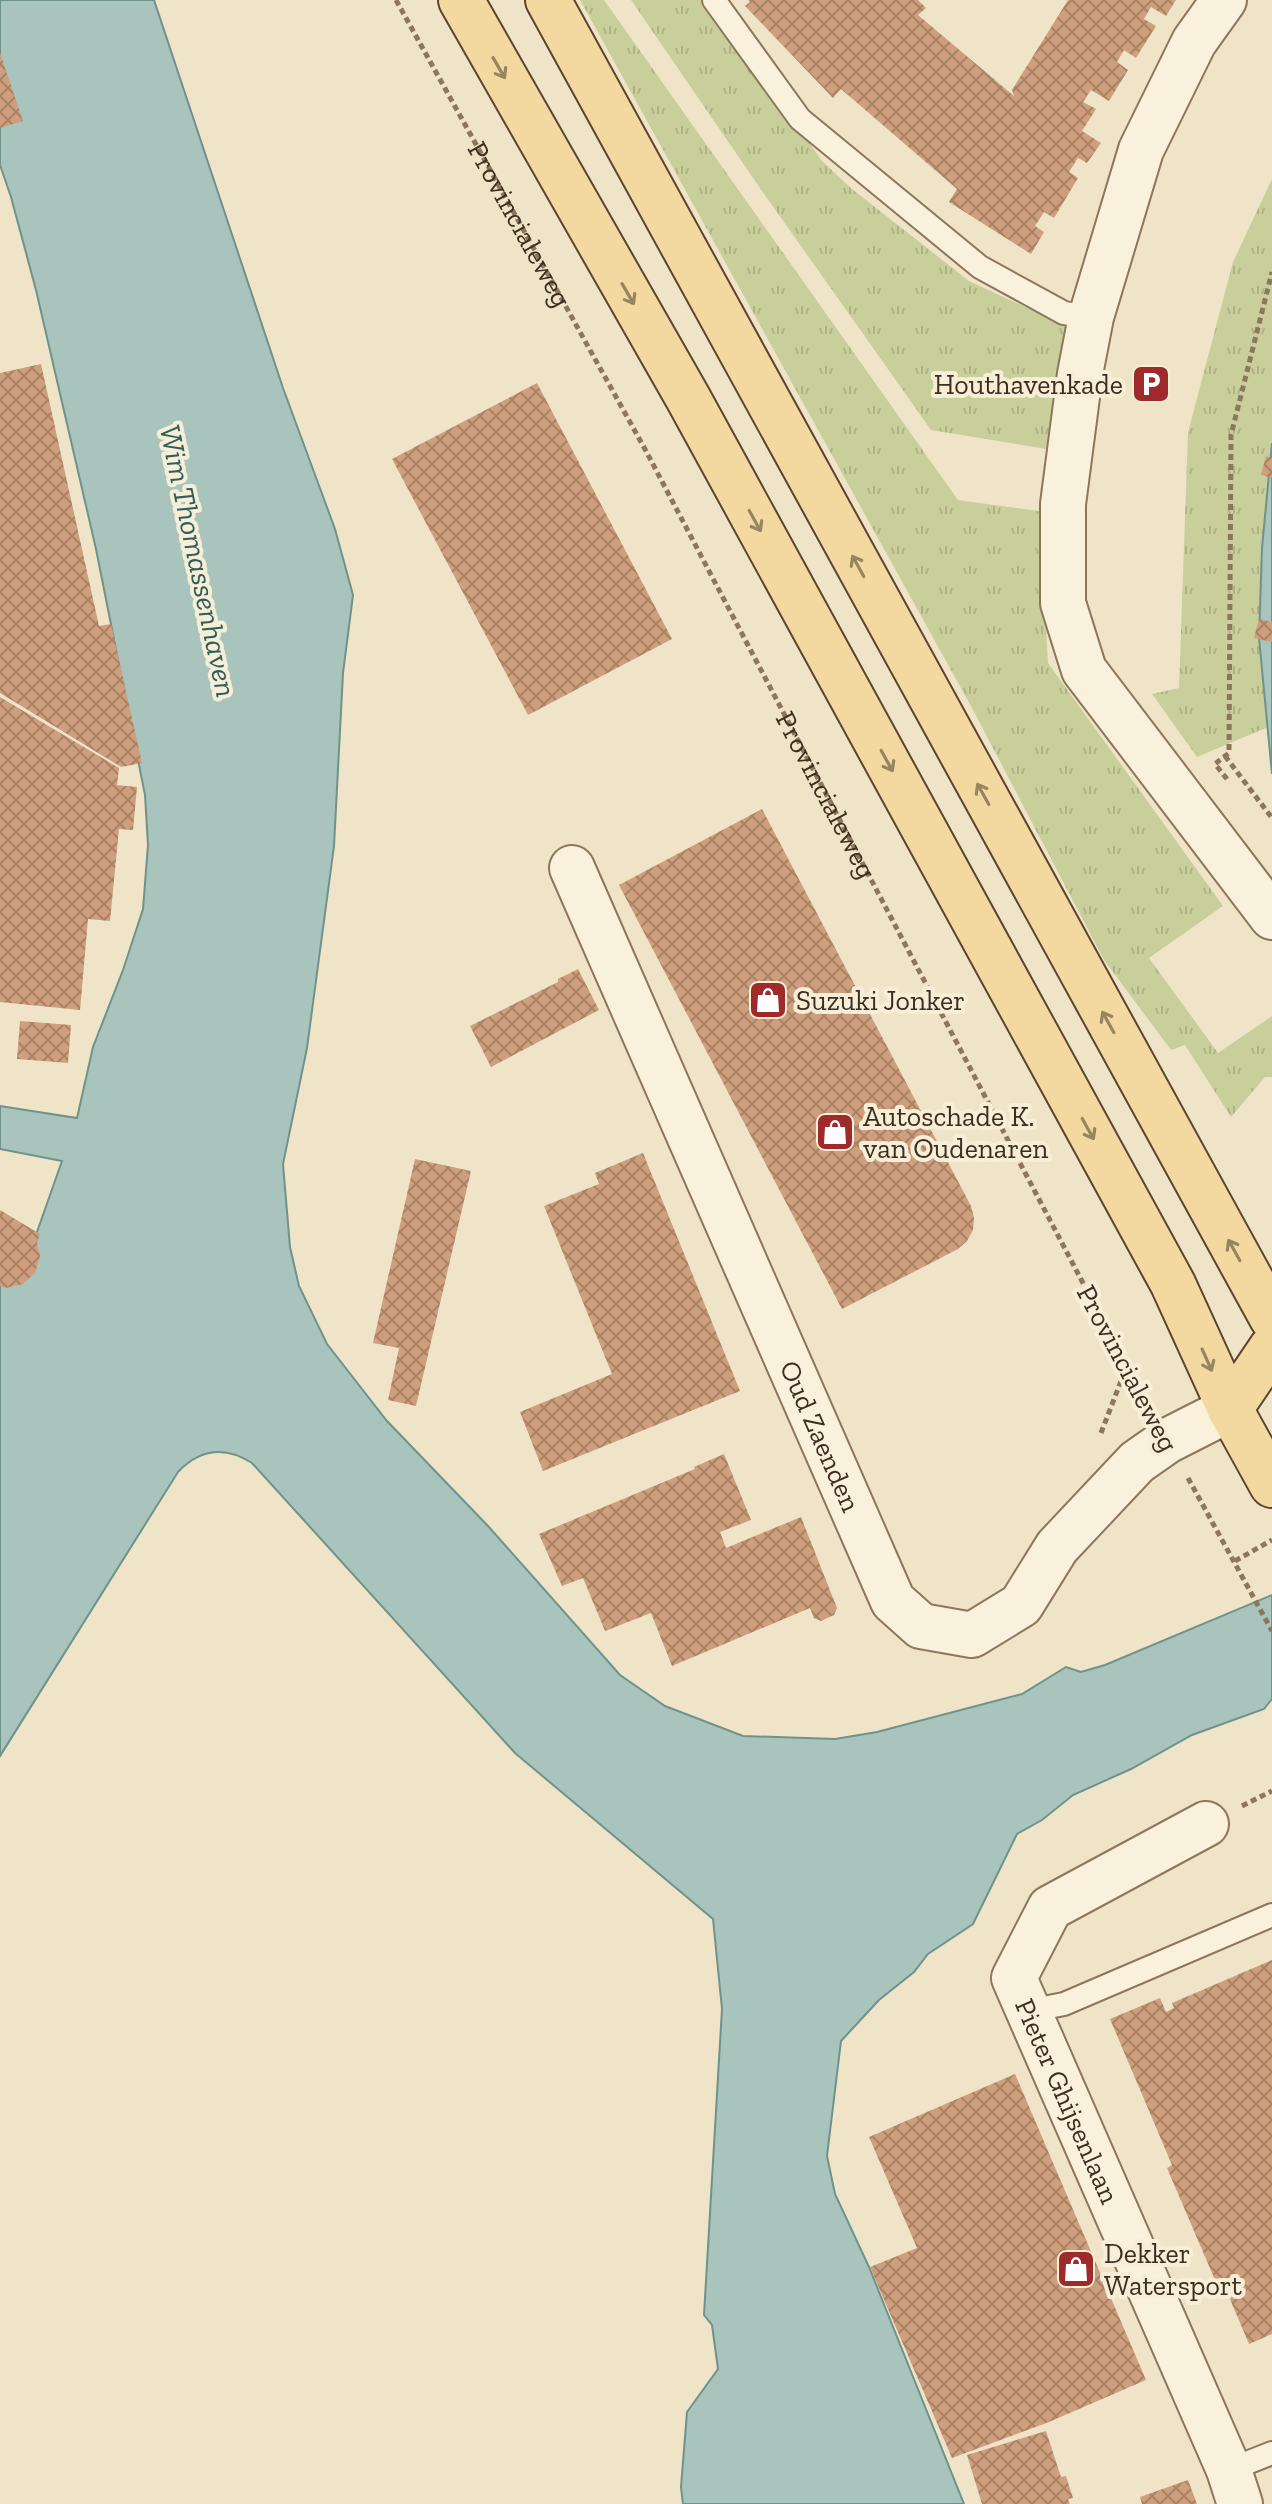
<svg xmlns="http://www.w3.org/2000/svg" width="1272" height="2504" viewBox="0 0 1272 2504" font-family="'Zilla Slab',serif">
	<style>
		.grass { fill: url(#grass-tufts) }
		.water { fill: #a9c4bc; stroke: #6f938a; stroke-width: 2 }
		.building { fill: url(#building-cross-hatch) }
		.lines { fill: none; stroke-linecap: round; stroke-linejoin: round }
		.service-casing { stroke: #8d765c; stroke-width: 26 }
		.minor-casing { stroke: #8d765c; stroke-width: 48 }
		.primary-casing { stroke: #5b4430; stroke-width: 48 }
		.path { stroke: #8d765c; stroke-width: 5; stroke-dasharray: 6 4; stroke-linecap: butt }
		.service { stroke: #faf1dc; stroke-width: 22 }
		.minor { stroke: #faf1dc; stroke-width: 44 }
		.primary { stroke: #f3d9a0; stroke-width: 44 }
		.oneway { stroke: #988460 }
		.labels { text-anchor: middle; stroke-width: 8; stroke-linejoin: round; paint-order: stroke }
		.street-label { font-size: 28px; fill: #3d2e20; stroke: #f7eed8 }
		.poi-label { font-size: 28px; fill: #3d2e20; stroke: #f7eed8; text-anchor: start }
		.water-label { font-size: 30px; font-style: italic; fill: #2f5d5a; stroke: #f7eed8 }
	</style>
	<defs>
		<pattern id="grass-tufts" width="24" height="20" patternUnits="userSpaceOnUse" patternTransform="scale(2)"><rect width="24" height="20" fill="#c9cf9b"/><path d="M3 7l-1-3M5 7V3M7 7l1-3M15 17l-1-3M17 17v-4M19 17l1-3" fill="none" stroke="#aeb285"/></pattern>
		<pattern id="building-cross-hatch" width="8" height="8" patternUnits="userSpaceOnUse" patternTransform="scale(2)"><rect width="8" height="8" fill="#cf9f7d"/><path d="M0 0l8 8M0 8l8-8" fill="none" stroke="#a98266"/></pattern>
	</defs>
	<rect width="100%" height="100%" fill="#f0e4c8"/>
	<g class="grass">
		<polygon points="580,0 604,0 958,500 1046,512 1042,557 1048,663 1223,906 1149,958 1218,1053 1272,1016 1272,1077 1265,1077 1231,1117 1185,1045 1171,1050 1104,960 972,708"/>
		<polygon points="631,0 708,0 822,161 852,189 969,281 1066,326 1046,449 931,430 762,191"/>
		<polygon points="1272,179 1272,443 1262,548 1259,638 1268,727 1197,757 1152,694 1179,688 1188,432 1233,262"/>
	</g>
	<g class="water">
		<path d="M 0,0 L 154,0 L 283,388 L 335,529 L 353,595 L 343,673 L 334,846 L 307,1048 L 283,1164 L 290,1247 L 299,1286 L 327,1344 L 387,1421 L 488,1526 L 620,1675 L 665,1706 L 743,1736 L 835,1739 L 877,1732 L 1022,1694 L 1066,1667 L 1081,1672 L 1105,1665 L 1272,1595 L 1272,1699 L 1264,1709 L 1192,1735 L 1131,1769 L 1073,1795 L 1042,1820 L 1017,1834 L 973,1924 L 928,1954 L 914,1972 L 879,2000 L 841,2041 L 827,2156 L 835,2194 L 869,2267 L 964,2504 L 683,2504 L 681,2487 L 687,2412 L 718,2369 L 712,2325 L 704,2315 L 722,2009 L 713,1919 L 515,1753 L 252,1463 C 225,1446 200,1449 178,1472 L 0,1756 L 0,1228 L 32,1246 L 62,1161 L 0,1149 L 0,1106 L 77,1118 L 93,1047 L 123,970 L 143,909 L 148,845 L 145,795 L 96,549 L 36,290 L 11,197 L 0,165 Z"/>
		<polygon points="1272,443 1272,774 1259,638 1262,548"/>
	</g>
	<g class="building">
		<polygon points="748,0 918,0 926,8 918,15 1014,96 1012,90 1068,0 1176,0 1166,16 1151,7 1144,19 1156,26 1136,58 1124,50 1117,62 1128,70 1109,101 1091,90 1083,102 1096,109 1082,131 1101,143 1087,163 1078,158 1069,172 1078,178 1054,218 1044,212 1035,226 1044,232 1031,254 949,202 957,189 841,89 833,98 745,6 750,2"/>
		<polygon points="0,53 23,121 0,128"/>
		<polygon points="41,364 99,626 111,624 142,763 121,767 0,693 0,373"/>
		<polygon points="537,383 672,639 528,715 392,459"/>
		<polygon points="1266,456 1272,458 1272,478 1261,475"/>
		<polygon points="1259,619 1272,622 1272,642 1254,638"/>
		<polygon points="0,697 119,768 117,785 137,787 133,830 119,829 110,921 88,919 80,1010 0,1002"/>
		<polygon points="762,809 971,1206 974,1218 973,1230 967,1241 958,1249 842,1309 619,885"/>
		<polygon points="578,969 599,1010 491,1067 470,1026 558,982 558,979"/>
		<polygon points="20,1021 71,1025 68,1063 17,1059"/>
		<polygon points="643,1153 740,1391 543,1471 520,1412 612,1374 544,1206 599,1184 595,1173"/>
		<polygon points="415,1159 471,1171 416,1406 388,1400 399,1348 373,1343"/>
		<polygon points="0,1210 40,1234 37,1243 40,1256 35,1273 23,1284 6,1288 0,1286"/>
		<polygon points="724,1454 751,1520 720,1532 726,1548 801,1517 837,1608 834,1615 821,1621 814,1618 810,1608 672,1666 651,1613 605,1631 583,1578 562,1586 539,1534 695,1469 694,1467"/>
		<polygon points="1272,1960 1272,2334 1249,2344 1224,2285 1218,2287 1167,2168 1172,2165 1110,2019 1160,1998 1166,2012 1174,2008 1172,2003"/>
		<polygon points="1015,2074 1146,2380 1049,2422 952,2458 870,2267 917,2248 869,2137"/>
		<polygon points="1046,2431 1061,2477 1066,2476 1073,2498 1068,2499 1070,2504 982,2504 967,2455"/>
		<polygon points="1188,2480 1197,2504 1142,2504 1140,2497"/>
	</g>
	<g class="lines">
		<defs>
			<g id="service">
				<polyline points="714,0 800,119 980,267 1064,313 1091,317"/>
				<polyline points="1028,2011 1064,2004 1272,1915"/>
				<polyline points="1229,2470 1272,2453"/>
			</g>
			<g id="minor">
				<polyline points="1224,0 1194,42 1141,150 1091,317 1080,374 1063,504 1063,603 1084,670 1272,917"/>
				<path id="s2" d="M 572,868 L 893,1601 L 921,1626 L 972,1635 L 1021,1605 L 1057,1547 L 1137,1462 L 1167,1441 L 1230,1409"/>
				<path id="s3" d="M 1206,1824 L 1050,1908 L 1014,1978 L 1229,2470 L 1240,2504"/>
			</g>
			<g id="primary">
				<polyline points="461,0 688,398 1173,1284 1230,1409 1272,1485"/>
				<polyline points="548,0 1272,1318"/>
				<polyline points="1230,1409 1272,1347"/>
			</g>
		</defs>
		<use href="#service" class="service-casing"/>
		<use href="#minor" class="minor-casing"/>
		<use href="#primary" class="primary-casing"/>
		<g class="path">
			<path id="s1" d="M 396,0 L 646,451 L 1146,1403"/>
			<polyline points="1225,756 1272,818"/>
			<polyline points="1227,779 1215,764 1229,753 1231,435 1272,272"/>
			<polyline points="1101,1433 1126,1368"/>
			<polyline points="1188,1478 1272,1631"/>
			<polyline points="1235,1561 1272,1540"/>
			<polyline points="1242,1806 1272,1791"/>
		</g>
		<use href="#service" class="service"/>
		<use href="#minor" class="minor"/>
		<use href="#primary" class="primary"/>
	</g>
	<defs><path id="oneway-shaft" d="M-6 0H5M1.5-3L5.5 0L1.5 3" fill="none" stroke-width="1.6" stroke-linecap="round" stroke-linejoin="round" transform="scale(2)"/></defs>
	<g class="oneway">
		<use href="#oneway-shaft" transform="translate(499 68) rotate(60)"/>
		<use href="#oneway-shaft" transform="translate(628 294) rotate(60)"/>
		<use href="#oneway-shaft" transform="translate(755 521) rotate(61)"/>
		<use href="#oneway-shaft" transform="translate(858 566) rotate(-119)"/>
		<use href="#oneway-shaft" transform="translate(887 761) rotate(61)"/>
		<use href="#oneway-shaft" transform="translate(983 794) rotate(-119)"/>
		<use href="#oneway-shaft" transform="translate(1108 1022) rotate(-119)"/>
		<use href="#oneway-shaft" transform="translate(1088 1129) rotate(61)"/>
		<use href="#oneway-shaft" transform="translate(1234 1250) rotate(-119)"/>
		<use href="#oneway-shaft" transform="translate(1207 1360) rotate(66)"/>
	</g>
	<defs>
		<symbol id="parking-square" viewBox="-11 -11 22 22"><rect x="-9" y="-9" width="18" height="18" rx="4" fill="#9e2a2b" stroke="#f7eed8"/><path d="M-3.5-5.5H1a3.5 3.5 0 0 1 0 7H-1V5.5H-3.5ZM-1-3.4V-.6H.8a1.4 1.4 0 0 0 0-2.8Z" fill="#fff"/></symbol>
		<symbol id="shop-square" viewBox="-11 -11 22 22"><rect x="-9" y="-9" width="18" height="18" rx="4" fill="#9e2a2b" stroke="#f7eed8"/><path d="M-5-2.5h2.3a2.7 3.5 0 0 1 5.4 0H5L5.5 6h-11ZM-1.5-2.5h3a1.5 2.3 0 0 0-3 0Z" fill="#fff"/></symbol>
	</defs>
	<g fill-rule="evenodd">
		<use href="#parking-square" x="1129" y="362" width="44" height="44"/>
		<use href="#shop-square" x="746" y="978" width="44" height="44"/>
		<use href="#shop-square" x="813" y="1110" width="44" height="44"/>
		<use href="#shop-square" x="1054" y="2247" width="44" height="44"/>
	</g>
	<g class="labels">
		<g class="street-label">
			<text dy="10" stroke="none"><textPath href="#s1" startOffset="256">Provincialeweg</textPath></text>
			<text dy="10" stroke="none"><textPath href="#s1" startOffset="904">Provincialeweg</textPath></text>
			<text transform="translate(1128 1368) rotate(62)" y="10">Provincialeweg</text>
			<text dy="10" stroke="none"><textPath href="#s2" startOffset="620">Oud Zaenden</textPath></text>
			<text dy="10" stroke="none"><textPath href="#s3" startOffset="390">Pieter Ghijsenlaan</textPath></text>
		</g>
		<g class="poi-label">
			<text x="1123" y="394" text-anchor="end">Houthavenkade</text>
			<text x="796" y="1010">Suzuki Jonker</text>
			<text x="863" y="1126">Autoschade K.<tspan x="863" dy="32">van Oudenaren</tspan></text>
			<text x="1104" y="2263">Dekker<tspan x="1104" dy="32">Watersport</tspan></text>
		</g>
		<g class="water-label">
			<text transform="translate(198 561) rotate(78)" y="10">Wim Thomassenhaven</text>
		</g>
	</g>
</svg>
